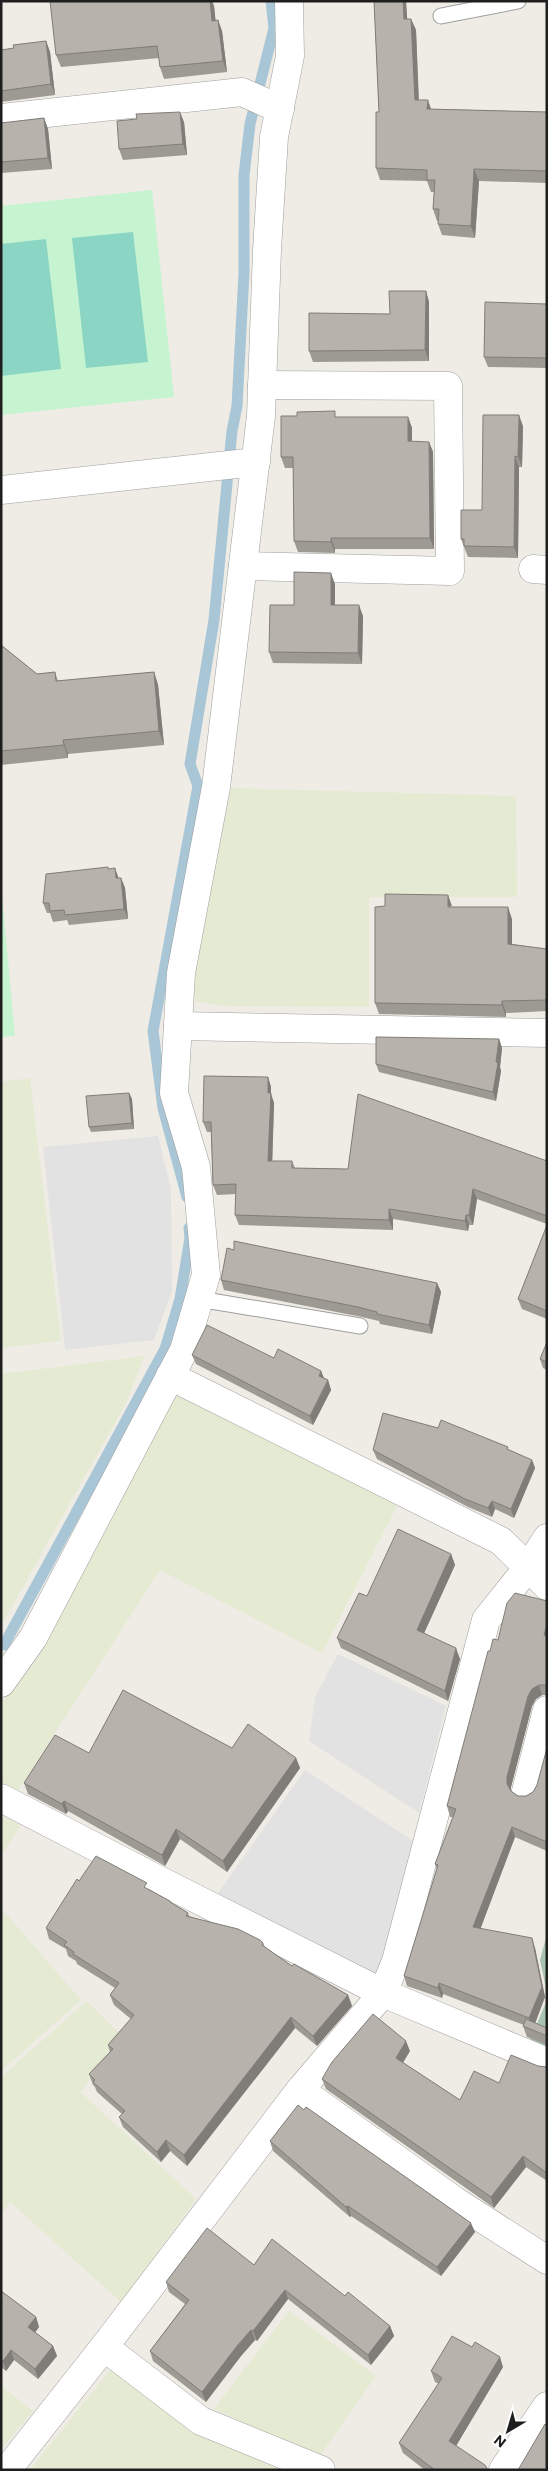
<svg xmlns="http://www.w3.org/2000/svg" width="548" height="2471" viewBox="0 0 548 2471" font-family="Commissioner,sans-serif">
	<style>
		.farmland { fill: #e5ebd2 }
		.cemetery { fill: #a8c4b1 }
		.park { fill: #c6f4d1 }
		.pitch { fill: #8ad5c4 }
		.parking { fill: #e2e2e2 }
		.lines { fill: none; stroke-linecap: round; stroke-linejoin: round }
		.stream { stroke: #a9c6d7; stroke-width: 11 }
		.lane-casing { stroke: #9f9f9f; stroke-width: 17 }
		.street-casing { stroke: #9f9f9f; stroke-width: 29 }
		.lane { stroke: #fff; stroke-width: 15 }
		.street { stroke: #fff; stroke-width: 28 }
		.wall { fill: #9d9993 }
		.shaded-wall { fill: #807d78 }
		.building { fill: #b7b2ab; stroke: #807d78 }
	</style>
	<rect width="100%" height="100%" fill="#eeece5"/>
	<g class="farmland">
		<polygon points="231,788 516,796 517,897 369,897 369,1007 227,1006 189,1000"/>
		<polygon points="30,1078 61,1341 1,1348 1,1082"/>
		<polygon points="144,1356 126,1403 1,1626 1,1374"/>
		<polygon points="175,1385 400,1500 322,1653 160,1570 17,1792 1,1783 1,1703 16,1686 42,1643"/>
		<polygon points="1,1815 21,1825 1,1855"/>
		<polygon points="1,1908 81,2000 1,2071"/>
		<polygon points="87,2001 124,2038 80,2092 196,2199 121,2302 10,2202 1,2214 1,2077"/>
		<polygon points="289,2311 376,2376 319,2457 214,2409"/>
		<polygon points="115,2364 302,2470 30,2470"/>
		<polygon points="1,2386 33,2411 1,2449"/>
	</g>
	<g class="cemetery">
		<polygon points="547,1934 547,1993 540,1960"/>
		<polygon points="547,2000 547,2047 530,2040"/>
	</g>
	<g class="park">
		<polygon points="152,190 174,397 1,415 1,206"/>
		<polygon points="1,885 15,1036 1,1037"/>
	</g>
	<g class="pitch">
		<polygon points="133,232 148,362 86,368 72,238"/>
		<polygon points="46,239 61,369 1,376 1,244"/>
	</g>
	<g class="parking">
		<polygon points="158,1136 171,1189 172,1291 154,1340 65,1350 43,1147"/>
		<polygon points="338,1654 446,1706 419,1813 309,1741 315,1697"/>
		<polygon points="305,1770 413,1841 381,1980 214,1899"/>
	</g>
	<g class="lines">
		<g class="stream">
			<polyline points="187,1197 163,1108 153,1031 198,786 190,764 214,620 232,431 237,406 244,273 244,175 250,124 274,28 271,1"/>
			<polyline points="4,1645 165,1349 180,1299 190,1238 189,1228"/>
		</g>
		<defs>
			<g id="lane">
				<polyline points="441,16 518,1"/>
				<polyline points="199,1299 360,1326"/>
			</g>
			<g id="street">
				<polyline points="1,118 242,92 280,109"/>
				<polyline points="1,490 256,462"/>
				<polyline points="243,566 450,571 448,386 262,385"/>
				<polyline points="533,569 547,570"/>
				<polyline points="178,1026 547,1033"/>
				<polyline points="170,1376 501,1541 547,1586"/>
				<polyline points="1,1683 33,1638 184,1350 206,1275 196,1167 174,1093 181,973 216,787 261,416 267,250 274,137 290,56 289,1"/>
				<polyline points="526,1791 547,1710"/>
				<polyline points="1,1798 157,1879 383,1993 547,2062"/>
				<polyline points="300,2090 455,2201 547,2260"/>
				<polyline points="104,2347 201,2421 321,2470"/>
				<polyline points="7,2470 104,2347 300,2090 383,1993 396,1961 486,1620 529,1566 547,1538"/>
				<polyline points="503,2470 547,2406"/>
			</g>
		</defs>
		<use href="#lane" class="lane-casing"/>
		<use href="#street" class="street-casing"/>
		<use href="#lane" class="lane"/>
		<use href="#street" class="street"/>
	</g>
	<g class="wall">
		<polygon points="374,1 406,1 407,19 411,19 416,30 419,100 431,109 547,112 547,183 479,181 475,238 442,235 438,224 438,221 437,221 433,209 434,192 431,192 427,181 380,180 376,168 379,112"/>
		<polygon points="214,6 215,20 218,20 222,31 227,72 164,79 160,67 159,58 61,67 56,55"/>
		<polygon points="46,41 50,52 55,95 1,102 1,50 14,48"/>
		<polygon points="44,118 48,129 52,169 1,173 1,123"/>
		<polygon points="184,122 187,155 123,160 119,149"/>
		<polygon points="426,291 429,302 429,361 313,362 309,351 390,314"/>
		<polygon points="547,304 547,368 488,367 484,357"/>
		<polygon points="337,417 408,417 412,428 412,442 429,442 433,452 434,549 335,549 335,553 298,552 294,541 293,468 285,468 281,457"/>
		<polygon points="523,426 522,467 519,467 518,558 468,557 461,539 482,510"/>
		<polygon points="335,584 335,605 363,616 362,664 273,663 269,652 294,605"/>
		<polygon points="1,645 37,674 55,672 58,681 154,672 158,685 164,745 68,754 68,758 1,765"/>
		<polygon points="108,869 118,878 121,878 125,888 128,919 69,925 67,920 53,922 50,913 47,913 43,903"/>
		<polygon points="385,906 452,907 512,919 512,944 547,949 547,1011 506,1013 506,1017 379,1014 375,1003"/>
		<polygon points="499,1039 502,1048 500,1067 501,1071 496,1101 379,1072 376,1064"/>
		<polygon points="268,1077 271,1087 271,1094 274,1103 272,1161 292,1161 295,1168 348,1169 547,1161 547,1224 477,1199 473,1225 469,1225 468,1231 393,1219 393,1230 239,1225 235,1215 236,1194 217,1195 213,1185 211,1132 207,1132 203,1122"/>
		<polygon points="129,1093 132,1099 134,1129 91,1132 89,1127"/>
		<polygon points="547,1225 547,1319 522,1309 518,1299"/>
		<polygon points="234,1250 437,1283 441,1292 432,1334 380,1324 379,1321 362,1317 224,1290 221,1280"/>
		<polygon points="547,1342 547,1370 543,1368 540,1359"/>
		<polygon points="192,1355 274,1358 321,1371 324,1378 328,1380 331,1390 313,1425 196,1364"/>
		<polygon points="373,1450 509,1450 532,1460 535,1468 514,1518 495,1509 492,1517 468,1507 377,1459"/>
		<polygon points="451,1554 455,1565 424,1633 460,1659 448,1701 341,1648 337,1638 367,1596"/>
		<polygon points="547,1601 547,1695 542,1695 536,1699 532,1706 511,1787 511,1791 518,1796 526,1796 533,1792 537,1785 547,1748 547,1851 515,1837 480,1929 535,1948 545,1997 535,2023 547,2028 547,2045 527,2037 523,2026 524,2025 443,1994 442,1998 407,1986 404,1976 437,1869 435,1864 453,1817 450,1817 447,1806 490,1651 498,1640"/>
		<polygon points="232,1748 296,1758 300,1768 227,1872 180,1839 165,1866 68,1811 66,1814 28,1794 24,1783 89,1753"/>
		<polygon points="79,1881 149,1889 188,1913 189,1916 263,1943 265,1947 292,1966 348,1995 352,2006 317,2046 295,2028 187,2166 170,2151 161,2162 123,2127 119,2117 122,2114 97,2092 95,2087 93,2085 89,2074 110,2052 108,2045 131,2019 114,2005 110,1995 115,1988 77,1964 76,1961 68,1956 66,1949 49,1939 46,1928"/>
		<polygon points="410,2051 403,2063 460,2100 538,2066 547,2067 547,2181 526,2167 494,2208 326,2089 322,2079"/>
		<polygon points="270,2141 475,2232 441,2276 351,2216 350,2217 273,2151"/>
		<polygon points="254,2265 345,2296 390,2326 394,2336 371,2365 288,2299 257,2341 255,2340 241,2356 206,2402 153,2361 150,2351 185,2304 169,2292 166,2282"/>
		<polygon points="1,2291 36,2317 39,2327 35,2332 53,2346 57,2356 38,2379 14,2360 6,2371 1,2367"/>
		<polygon points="503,2367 456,2446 488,2470 425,2470 403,2453 399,2443 439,2384 435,2382 431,2371"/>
	</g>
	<g class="shaded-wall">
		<polygon points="210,1 212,1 214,6 217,32 212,21"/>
		<polygon points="403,1 406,1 408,31 404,19"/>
		<polygon points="411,19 416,30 419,112 415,100"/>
		<polygon points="218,20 222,31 227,72 223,61"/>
		<polygon points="46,41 50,52 55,95 51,84"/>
		<polygon points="428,100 432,112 427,109"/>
		<polygon points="180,112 184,122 187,155 183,144"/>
		<polygon points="44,118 48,129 52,169 48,158"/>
		<polygon points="474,169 479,181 475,238 471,226"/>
		<polygon points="426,291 429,302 429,361 425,350"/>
		<polygon points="519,415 523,426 522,467 518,457"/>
		<polygon points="408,417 412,428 412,452 408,441"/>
		<polygon points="429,442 433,452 434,549 430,538"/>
		<polygon points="515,456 519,467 518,558 514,547"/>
		<polygon points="331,538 335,549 335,553 331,542"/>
		<polygon points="331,573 335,584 335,616 331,605"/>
		<polygon points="359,605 363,616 362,664 358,653"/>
		<polygon points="154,672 158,685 164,745 159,731"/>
		<polygon points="63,740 68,754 68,758 64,745"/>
		<polygon points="115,868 119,879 116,878"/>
		<polygon points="121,878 125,888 128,919 124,909"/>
		<polygon points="448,895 452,906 448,907"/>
		<polygon points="508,907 512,919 512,955 508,944"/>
		<polygon points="502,1001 506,1013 506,1017 502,1005"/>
		<polygon points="499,1039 502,1048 500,1067 501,1071 496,1101 493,1092"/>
		<polygon points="268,1077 271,1087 271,1094 274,1103 272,1171 268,1161"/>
		<polygon points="129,1093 132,1099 134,1129 132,1123"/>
		<polygon points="473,1189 477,1199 473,1225 469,1215"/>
		<polygon points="389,1209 393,1219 393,1230 389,1220"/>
		<polygon points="466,1215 469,1225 468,1231 465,1221"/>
		<polygon points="437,1283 441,1292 432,1334 429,1325"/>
		<polygon points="321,1371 325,1381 319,1376"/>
		<polygon points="328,1380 331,1390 313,1425 310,1416"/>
		<polygon points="532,1460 535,1468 514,1518 511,1509"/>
		<polygon points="492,1501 495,1509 492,1517 488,1508"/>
		<polygon points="451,1554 455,1565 421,1640 417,1630"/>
		<polygon points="547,1624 547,1643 544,1635"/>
		<polygon points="456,1648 460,1659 448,1701 445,1691"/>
		<polygon points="539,1685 542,1695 536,1699 532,1706 511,1787 511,1795 507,1784 507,1777 528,1696 532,1689"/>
		<polygon points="296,1758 300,1768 227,1872 223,1861"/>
		<polygon points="64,1801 68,1811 66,1814 62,1804"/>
		<polygon points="512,1827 515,1837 477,1938 473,1927"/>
		<polygon points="176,1829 180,1839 165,1866 162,1855"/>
		<polygon points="532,1938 535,1948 545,1997 533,2029 529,2018"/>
		<polygon points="439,1983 443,1994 442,1998 438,1988"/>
		<polygon points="348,1995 352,2006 317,2046 313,2036"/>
		<polygon points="291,2017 295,2028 187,2166 184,2155"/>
		<polygon points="406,2041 410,2051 399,2068 396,2058"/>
		<polygon points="166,2140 170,2151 161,2162 157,2152"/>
		<polygon points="523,2156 526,2167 494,2208 491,2197"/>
		<polygon points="348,2206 351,2216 350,2217 346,2207"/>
		<polygon points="471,2223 475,2232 441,2276 437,2267"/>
		<polygon points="285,2290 288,2299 257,2341 253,2331"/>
		<polygon points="36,2317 39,2327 32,2337 28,2327"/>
		<polygon points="390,2326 394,2336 371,2365 368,2355"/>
		<polygon points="251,2330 255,2340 241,2356 206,2402 202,2392 237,2346"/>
		<polygon points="53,2346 57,2356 38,2379 35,2369"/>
		<polygon points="11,2350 14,2360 6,2371 3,2361"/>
		<polygon points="500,2357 503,2367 453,2451 449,2441"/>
	</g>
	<g class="building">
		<polygon points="50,1 210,1 212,21 218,20 223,61 160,67 157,46 56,55"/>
		<polygon points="374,1 403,1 404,19 411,19 415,100 428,100 427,109 547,112 547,171 474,169 471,226 438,224 439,209 433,209 435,180 427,180 427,170 376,168 376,112 379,112"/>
		<polygon points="46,41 51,84 1,91 1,50 14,48 13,45"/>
		<polygon points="180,112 183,144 119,149 117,121 137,119 136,114"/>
		<polygon points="44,118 48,158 1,162 1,123"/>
		<polygon points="389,291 426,291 425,350 309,351 309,313 390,314"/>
		<polygon points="485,302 547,304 547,358 484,357"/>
		<polygon points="335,411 335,417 408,417 408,441 429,442 430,538 331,538 331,542 294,541 293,457 281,457 281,416 297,416 297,412"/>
		<polygon points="483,415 519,415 518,457 515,456 514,547 464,546 464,539 461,539 461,510 482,510"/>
		<polygon points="294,572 331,573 331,605 359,605 358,653 269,652 270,605 294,605"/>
		<polygon points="1,645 37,674 55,672 56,681 154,672 159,731 63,740 64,745 1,751"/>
		<polygon points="108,867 108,869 115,868 116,878 121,878 124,909 65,915 64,910 50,911 49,903 43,903 46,874"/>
		<polygon points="385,894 448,895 448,907 508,907 508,944 547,949 547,1000 502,1001 502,1005 375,1003 375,907 385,906"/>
		<polygon points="376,1037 499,1039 496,1062 498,1063 493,1092 376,1064"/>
		<polygon points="204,1076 268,1077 268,1093 271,1093 268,1161 292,1161 292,1168 348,1169 358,1094 547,1161 547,1216 473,1189 469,1215 466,1215 465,1221 389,1209 389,1220 235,1215 236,1184 213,1185 211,1122 203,1122"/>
		<polygon points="129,1093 132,1123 89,1127 86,1096"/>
		<polygon points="547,1225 547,1311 518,1299"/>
		<polygon points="234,1241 437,1283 429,1325 377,1314 377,1312 358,1307 221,1280 227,1248 234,1250"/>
		<polygon points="207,1325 274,1358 278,1349 321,1371 319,1376 328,1380 310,1416 192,1355"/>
		<polygon points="547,1342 547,1362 540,1359"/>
		<polygon points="383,1413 438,1428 441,1420 508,1447 507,1449 532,1460 511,1509 492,1501 488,1508 465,1499 373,1450"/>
		<polygon points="398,1529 451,1554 417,1630 456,1648 445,1691 337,1638 359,1593 367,1596"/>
		<polygon points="515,1593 547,1601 547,1624 544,1635 547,1636 547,1685 539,1685 532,1689 528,1696 507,1777 507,1784 511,1791 518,1796 526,1796 533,1792 537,1785 547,1748 547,1842 512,1827 473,1927 532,1938 542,1987 529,2018 439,1983 438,1988 404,1976 438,1865 435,1864 456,1809 447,1806 488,1651 490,1651 493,1639 498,1640 507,1603"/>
		<polygon points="123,1690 232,1748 248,1724 296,1758 223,1861 176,1829 162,1855 64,1801 62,1804 24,1783 55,1735 89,1753"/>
		<polygon points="96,1856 147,1883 144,1887 170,1901 170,1902 188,1913 186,1916 238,1929 260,1940 263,1943 262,1945 292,1966 294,1964 348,1995 313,2036 291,2017 184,2155 166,2140 157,2152 119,2117 125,2111 93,2082 95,2080 89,2074 113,2049 108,2045 134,2015 110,1995 119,1983 73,1954 74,1952 64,1945 67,1942 46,1928 77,1879 79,1881"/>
		<polygon points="373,2014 406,2041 396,2058 460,2100 474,2071 499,2083 511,2055 538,2066 547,2067 547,2173 523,2156 491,2197 322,2079 332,2062"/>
		<polygon points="526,2019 547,2028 547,2036 523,2026"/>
		<polygon points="298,2105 304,2110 306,2107 471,2223 437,2267 348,2206 346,2207 270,2141"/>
		<polygon points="207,2228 254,2265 272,2239 345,2296 348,2292 390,2326 368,2355 285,2290 253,2331 251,2330 237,2346 202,2392 150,2351 189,2300 166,2282"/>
		<polygon points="1,2291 36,2317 28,2327 53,2346 35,2369 11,2350 3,2361 1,2360"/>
		<polygon points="452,2336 472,2347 475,2342 500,2357 449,2441 485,2465 488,2470 435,2470 399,2443 442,2378 431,2371"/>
		<polygon points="545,2424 547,2425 547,2470 518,2470"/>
	</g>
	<rect width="548" height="2471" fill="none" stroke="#1e1e1e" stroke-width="5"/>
	<g transform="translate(508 2431) rotate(218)" stroke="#ffffff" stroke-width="4" paint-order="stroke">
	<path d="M0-4L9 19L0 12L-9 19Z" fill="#1e1e1e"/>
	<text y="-8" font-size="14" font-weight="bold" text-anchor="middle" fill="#1e1e1e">N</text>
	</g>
</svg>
